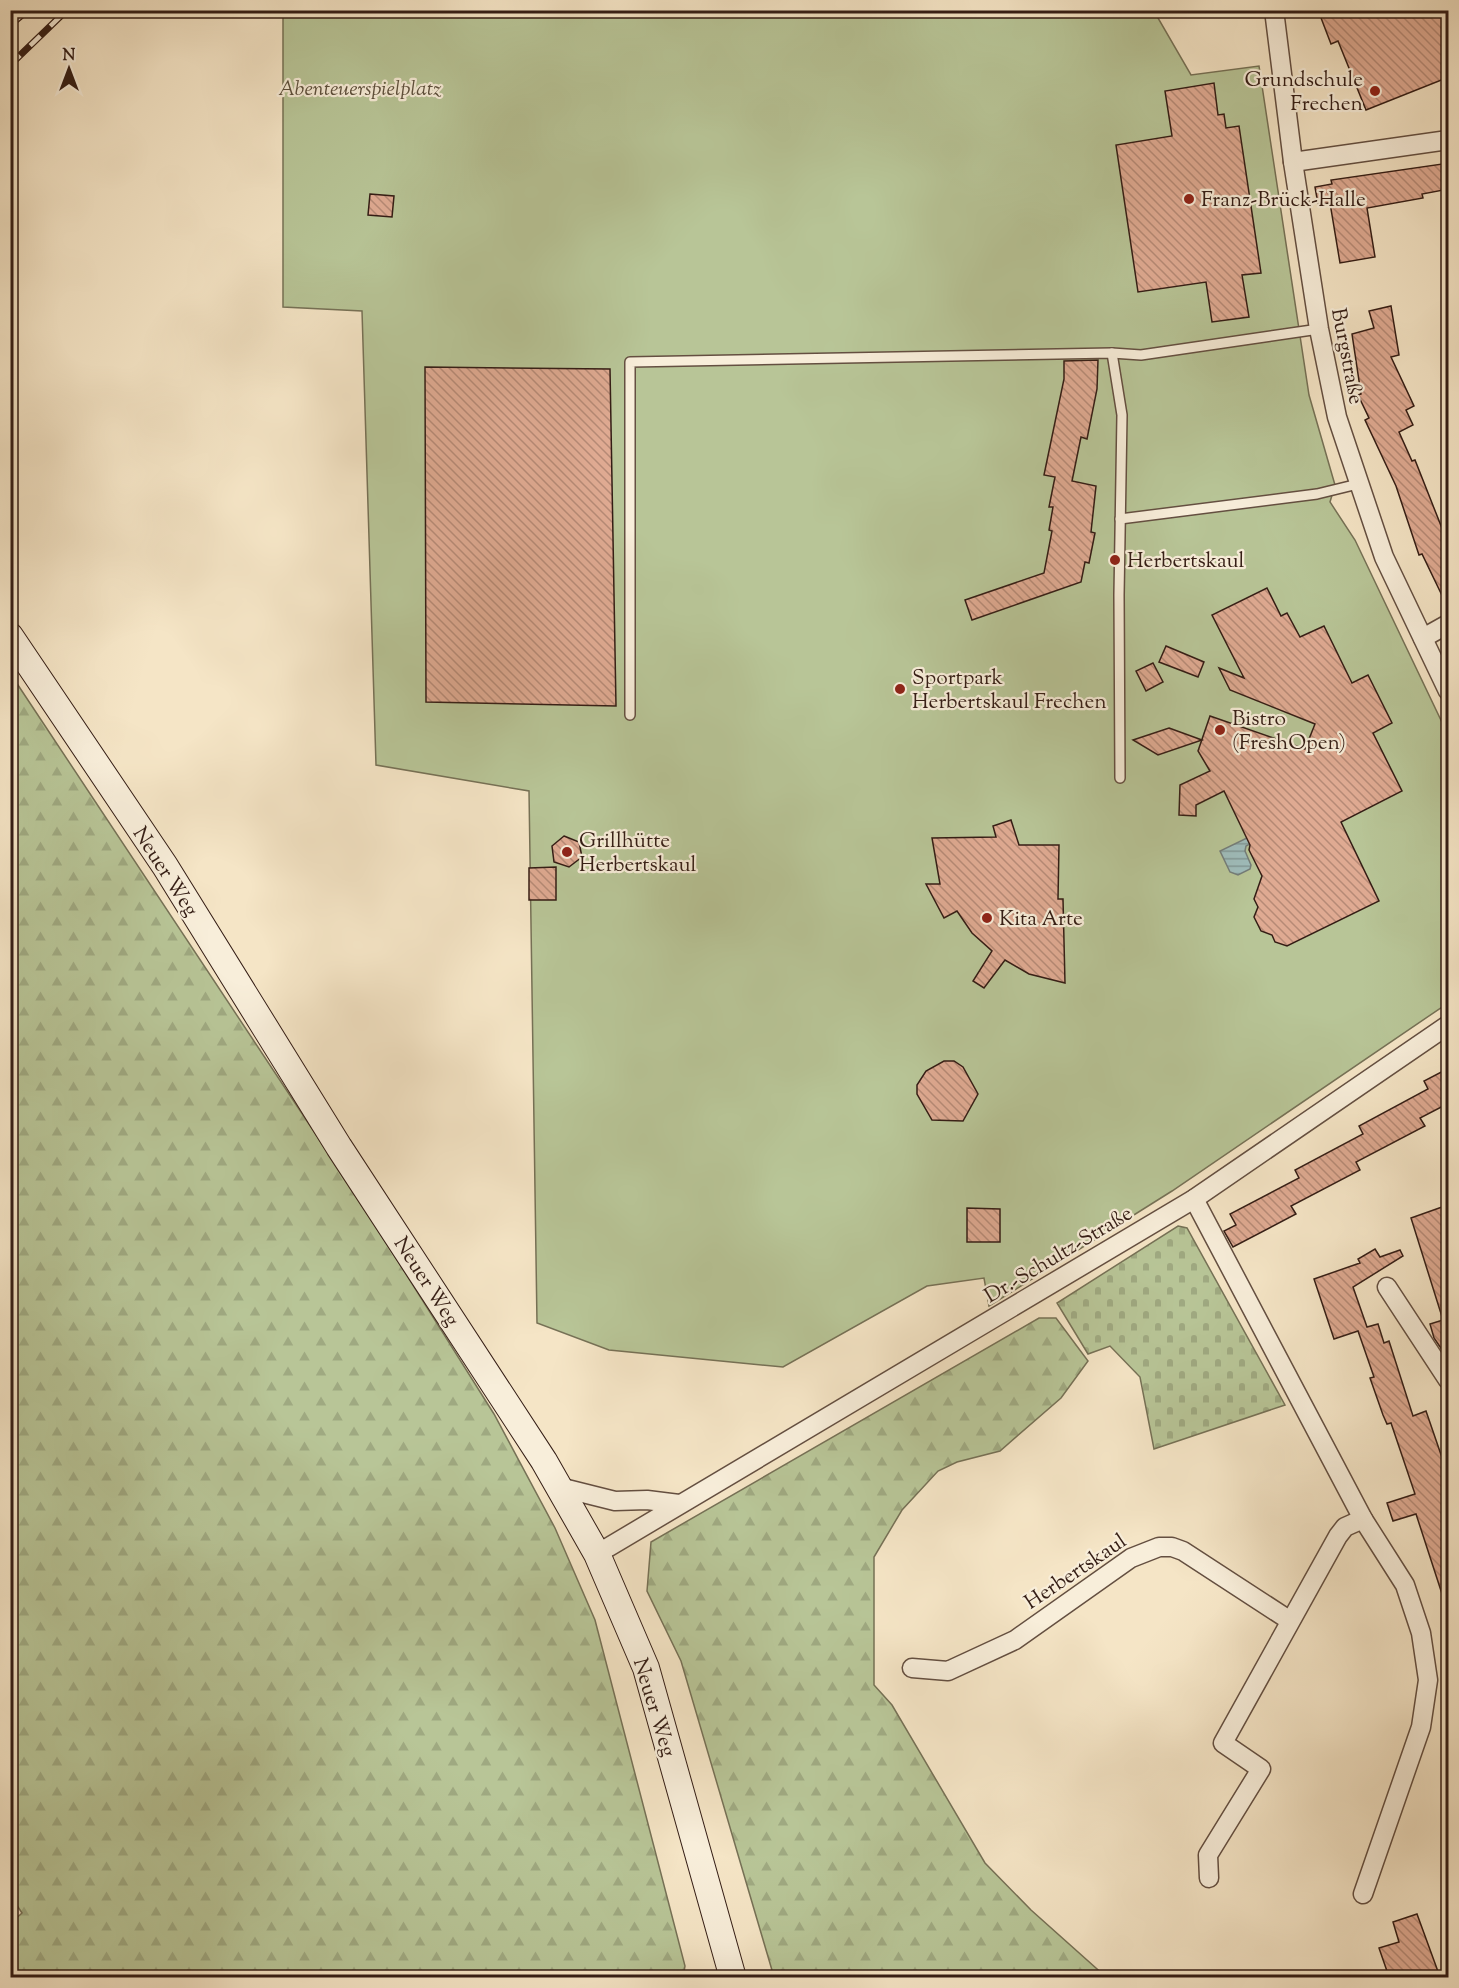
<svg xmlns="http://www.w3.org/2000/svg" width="1459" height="1988" viewBox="0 0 1459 1988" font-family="'Sorts Mill Goudy',serif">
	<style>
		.forest { fill: url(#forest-firs); stroke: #767156; stroke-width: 1.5 }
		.cemetery { fill: url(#cemetery-stones); stroke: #767156; stroke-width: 1.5 }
		.park { fill: #b8c597; stroke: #767156; stroke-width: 1.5 }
		.water { fill: url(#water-rules); stroke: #747d79; stroke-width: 1.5 }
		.building { fill: url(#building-back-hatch); stroke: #341d15; stroke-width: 1.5 }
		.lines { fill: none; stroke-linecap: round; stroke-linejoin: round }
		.lane-casing { stroke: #644f41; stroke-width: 12 }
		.street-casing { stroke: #644f41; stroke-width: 21 }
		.secondary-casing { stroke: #341d15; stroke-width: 28 }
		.lane { stroke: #f8eeda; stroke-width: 9 }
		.street { stroke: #f8eeda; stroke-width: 18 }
		.secondary { stroke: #f8eeda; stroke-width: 26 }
		.rail-casing { stroke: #341d15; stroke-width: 7 }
		.rail { stroke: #f8eeda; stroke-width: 4.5; stroke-dasharray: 14; stroke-linecap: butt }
		.poi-dot { fill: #8f2418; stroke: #f8eeda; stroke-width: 2 }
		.labels { text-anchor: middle; stroke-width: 4.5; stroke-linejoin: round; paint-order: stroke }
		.poi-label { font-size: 21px; fill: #341d15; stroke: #f8eeda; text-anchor: start }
		.park-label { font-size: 21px; font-style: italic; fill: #5c4f3c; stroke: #f8eeda }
		.street-label { font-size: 21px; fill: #341d15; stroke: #f8eeda }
	</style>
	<defs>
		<pattern id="forest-firs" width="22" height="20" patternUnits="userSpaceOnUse" patternTransform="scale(1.5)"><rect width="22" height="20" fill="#b8c597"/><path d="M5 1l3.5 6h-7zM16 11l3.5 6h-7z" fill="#9fa981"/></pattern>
		<pattern id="cemetery-stones" width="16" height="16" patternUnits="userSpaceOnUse" patternTransform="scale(1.5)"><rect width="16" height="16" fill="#b8c597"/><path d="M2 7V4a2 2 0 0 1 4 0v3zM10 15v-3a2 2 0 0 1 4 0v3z" fill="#9fa981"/></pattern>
		<pattern id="water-rules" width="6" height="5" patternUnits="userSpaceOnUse" patternTransform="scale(1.5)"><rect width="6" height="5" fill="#9fbdbc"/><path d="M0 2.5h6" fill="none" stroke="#829998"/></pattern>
		<pattern id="building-back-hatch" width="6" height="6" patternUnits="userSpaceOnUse" patternTransform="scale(1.5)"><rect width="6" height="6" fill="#dfaa92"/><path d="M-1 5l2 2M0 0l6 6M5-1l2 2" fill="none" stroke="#b68a76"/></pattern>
	</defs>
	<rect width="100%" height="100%" fill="#f5e5c6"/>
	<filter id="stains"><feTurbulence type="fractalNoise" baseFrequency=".00333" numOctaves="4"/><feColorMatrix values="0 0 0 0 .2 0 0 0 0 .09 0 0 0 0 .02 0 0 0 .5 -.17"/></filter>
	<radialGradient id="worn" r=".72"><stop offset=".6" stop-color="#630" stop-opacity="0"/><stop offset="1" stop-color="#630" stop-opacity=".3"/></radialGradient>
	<g class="forest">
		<polygon points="10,673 360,1201 494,1414 555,1528 595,1620 685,1966 683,1977 174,1978 167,1975 162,1978 11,1977 11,1923 22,1913 10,1895"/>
		<polygon points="1039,1318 1056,1318 1088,1361 1061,1398 1000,1451 957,1462 938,1471 902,1510 874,1557 874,1685 892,1705 985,1863 1031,1910 1106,1977 774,1977 681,1661 647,1591 651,1542"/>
	</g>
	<polygon class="cemetery" points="1178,1226 1187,1228 1285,1405 1154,1449 1140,1377 1110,1346 1088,1354 1057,1303"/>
	<polygon class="park" points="283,11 1154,11 1191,75 1259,66 1309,395 1335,485 1330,502 1355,540 1448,735 1448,1003 1172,1191 989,1306 984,1278 927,1286 783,1367 609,1350 537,1323 529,791 376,765 362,311 283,307"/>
	<polygon class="water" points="1251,836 1254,842 1246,846 1245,851 1251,865 1250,869 1238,875 1230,872 1220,851"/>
	<g class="building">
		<polygon points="1318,10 1445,10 1449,19 1449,77 1366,110 1338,41 1331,44"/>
		<polygon points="1214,83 1218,115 1224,114 1226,128 1239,126 1261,273 1242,275 1249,317 1212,322 1206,282 1138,292 1116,145 1172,136 1165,91"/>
		<polygon points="1449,163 1449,189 1422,194 1423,198 1367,208 1375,257 1340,263 1330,203 1318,204 1315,187 1332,184 1331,180"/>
		<polygon points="370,194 394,196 392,217 368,215"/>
		<polygon points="1391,306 1399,355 1391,357 1414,406 1406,410 1413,425 1399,432 1412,461 1415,460 1449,546 1449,610 1422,554 1419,555 1396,486 1365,420 1369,418 1358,395 1361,394 1352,334 1374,328 1369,311"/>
		<polygon points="1098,360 1097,389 1087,439 1081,437 1072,481 1096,486 1091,532 1095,533 1089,563 1085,562 1081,582 972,620 965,600 1044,573 1052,531 1049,530 1053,507 1049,507 1055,477 1044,475 1064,379 1064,361"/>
		<polygon points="425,367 610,369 616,706 426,702"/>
		<polygon points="1267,588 1281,616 1287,613 1300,637 1324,626 1352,683 1368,675 1392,723 1373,733 1402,791 1341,822 1379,901 1287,946 1275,942 1272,935 1261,931 1254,917 1258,907 1254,899 1262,876 1249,850 1250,845 1224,791 1196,805 1196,816 1179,815 1180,785 1210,771 1198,751 1210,716 1305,749 1315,724 1230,690 1219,668 1244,678 1212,615"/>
		<polygon points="1166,646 1204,662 1198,677 1159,662"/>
		<polygon points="1153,663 1163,682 1146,691 1136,671"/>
		<polygon points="1169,728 1202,740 1158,755 1133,740"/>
		<polygon points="1011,820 1019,845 1059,845 1058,899 1063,899 1065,983 1029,974 1005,960 984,988 973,981 992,951 972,933 957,911 944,918 926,884 940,884 932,838 996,837 993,826"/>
		<polygon points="564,836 579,842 582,857 569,867 554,862 552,846"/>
		<polygon points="556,867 556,900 529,900 529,868"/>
		<polygon points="944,1061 954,1061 963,1067 978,1094 963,1121 932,1120 917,1094 917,1085 926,1071"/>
		<polygon points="1449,1068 1449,1103 1420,1118 1425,1126 1356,1162 1360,1170 1291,1206 1296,1214 1233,1247 1224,1231 1236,1225 1230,1214 1299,1178 1295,1170 1363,1134 1359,1126 1428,1089 1424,1081"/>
		<polygon points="1442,1207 1449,1228 1449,1360 1434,1338 1430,1324 1443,1320 1411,1218"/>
		<polygon points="967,1208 1000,1209 1000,1242 967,1242"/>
		<polygon points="1375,1249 1380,1257 1400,1250 1403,1256 1353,1287 1367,1327 1378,1324 1384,1343 1389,1341 1413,1416 1426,1411 1449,1478 1449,1602 1445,1603 1416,1514 1393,1521 1387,1503 1415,1494 1391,1423 1387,1424 1383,1415 1370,1378 1374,1377 1358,1331 1334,1339 1314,1279 1360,1263 1358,1259"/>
		<polygon points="1417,1914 1440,1977 1389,1977 1379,1948 1399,1942 1393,1922"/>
	</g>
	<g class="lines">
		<defs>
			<g id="lane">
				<polyline points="1112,353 1122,415 1119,595 1120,778"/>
				<polyline points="1120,519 1317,494 1358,484"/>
				<polyline points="630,715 630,362 1112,353 1141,355 1319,329"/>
			</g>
			<g id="street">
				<polyline points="1274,10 1293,162 1319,329 1337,417 1384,557 1448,691"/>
				<polyline points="1293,162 1448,140"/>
				<polyline points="1423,638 1448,624"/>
				<polyline points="1194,1199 1363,1519 1405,1585 1421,1633 1428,1680 1421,1727 1363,1894"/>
				<polyline points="1387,1287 1448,1380"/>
				<polyline points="559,1487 615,1501 647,1500 679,1504"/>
				<polyline points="597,1554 1194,1199 1448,1025"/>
				<polyline points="912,1668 948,1671 1015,1640 1131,1558 1159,1547 1172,1547 1183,1551 1289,1620"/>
				<polyline points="1209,1878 1208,1855 1261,1769 1223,1743 1338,1536 1345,1527 1363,1519"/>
			</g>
			<polyline id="secondary" points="10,636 165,866 339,1147 544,1461 597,1554 646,1668 733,1978"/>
		</defs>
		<use href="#lane" class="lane-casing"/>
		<use href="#street" class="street-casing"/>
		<use href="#secondary" class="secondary-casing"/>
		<use href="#lane" class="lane"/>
		<use href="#street" class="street"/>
		<use href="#secondary" class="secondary"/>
		<defs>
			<g id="rail">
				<polyline points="10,25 28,10"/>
				<polyline points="10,65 67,10"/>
			</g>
		</defs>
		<use href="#rail" class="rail-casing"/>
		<use href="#rail" class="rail"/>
	</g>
	<g class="poi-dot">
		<circle cx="1375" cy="91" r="6"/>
		<circle cx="1189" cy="199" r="6"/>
		<circle cx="1115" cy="560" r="6"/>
		<circle cx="900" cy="689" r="6"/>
		<circle cx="1220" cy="730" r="6"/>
		<circle cx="567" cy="852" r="6"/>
		<circle cx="987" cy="918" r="6"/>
	</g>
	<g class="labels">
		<g class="poi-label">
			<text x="1363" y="86" text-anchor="end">Grundschule<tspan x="1363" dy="24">Frechen</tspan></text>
			<text x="1201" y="206">Franz-Brück-Halle</text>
			<text x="1127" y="567">Herbertskaul</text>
			<text x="912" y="684">Sportpark<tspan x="912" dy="24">Herbertskaul Frechen</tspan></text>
			<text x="1232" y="725">Bistro<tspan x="1232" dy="24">(FreshOpen)</tspan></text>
			<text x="579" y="847">Grillhütte<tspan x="579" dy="24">Herbertskaul</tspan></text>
			<text x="999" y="925">Kita Arte</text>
		</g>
		<g class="park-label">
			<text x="360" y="95">Abenteuerspielplatz</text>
		</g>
		<g class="street-label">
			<text transform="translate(1348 356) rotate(79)" y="7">Burgstraße</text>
			<text transform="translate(166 871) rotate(57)" y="7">Neuer Weg</text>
			<text transform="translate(1058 1254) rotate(-31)" y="7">Dr.-Schultz-Straße</text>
			<text transform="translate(427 1281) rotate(57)" y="7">Neuer Weg</text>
			<text transform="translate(1075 1571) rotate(-34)" y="7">Herbertskaul</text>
			<text transform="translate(655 1707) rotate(73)" y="7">Neuer Weg</text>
		</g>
	</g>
	<rect width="1459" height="1988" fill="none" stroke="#f5e5c6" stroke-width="36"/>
	<rect x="12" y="12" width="1435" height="1964" fill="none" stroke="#341d15" stroke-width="3"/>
	<rect x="18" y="18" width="1423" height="1952" fill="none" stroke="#341d15" stroke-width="1.5"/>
	<g transform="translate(69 69)" stroke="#f8eeda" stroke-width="4.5" paint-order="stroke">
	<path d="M0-4.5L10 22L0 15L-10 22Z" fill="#341d15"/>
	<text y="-9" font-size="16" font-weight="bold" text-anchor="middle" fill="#341d15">N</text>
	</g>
	<rect width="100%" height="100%" filter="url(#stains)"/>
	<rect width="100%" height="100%" fill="url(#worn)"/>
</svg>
